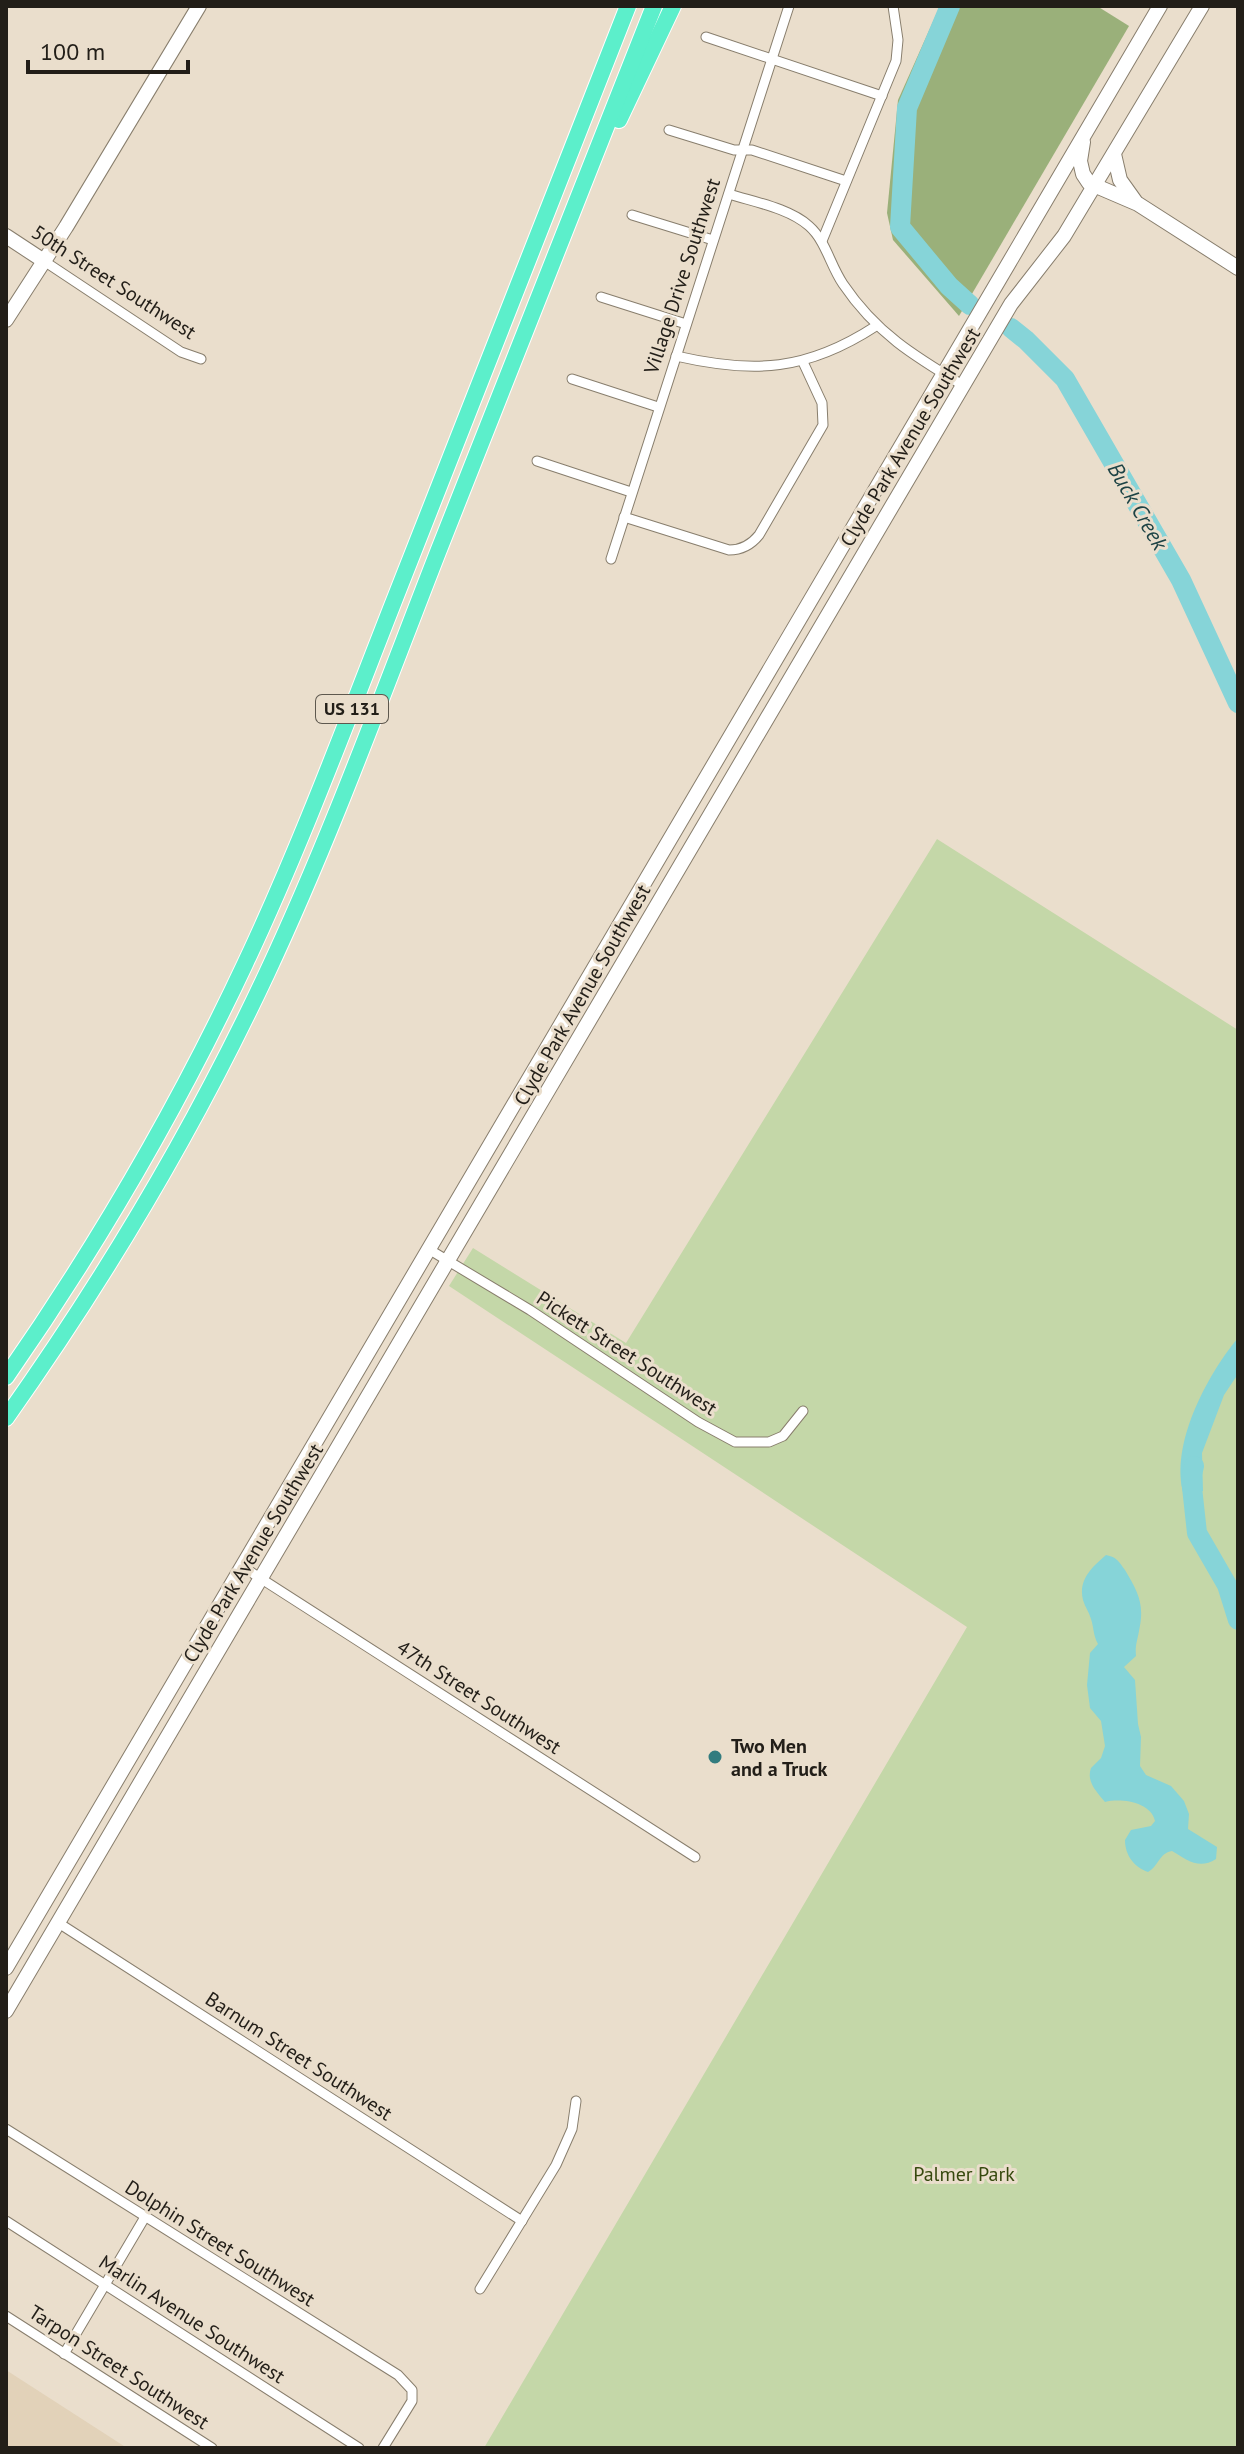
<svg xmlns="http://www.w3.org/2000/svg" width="1244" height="2454" viewBox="0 0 1244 2454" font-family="'PT Sans',sans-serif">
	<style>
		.built { fill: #e2d2b9 }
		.green { fill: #c4d7a8 }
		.forest { fill: #9ab07a }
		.water { fill: #86d4d8 }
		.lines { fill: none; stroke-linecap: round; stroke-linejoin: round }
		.river { stroke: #86d4d8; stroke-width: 20 }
		.street-casing { stroke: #887e6d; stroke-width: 11 }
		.secondary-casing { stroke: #887e6d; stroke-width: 16 }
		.highway-casing { stroke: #fff; stroke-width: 18 }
		.street { stroke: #fff; stroke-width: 9 }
		.secondary { stroke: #fff; stroke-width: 14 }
		.highway { stroke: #5cefcb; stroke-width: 16 }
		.poi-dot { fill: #327c7f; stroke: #eadecc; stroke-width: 3 }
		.labels { text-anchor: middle; stroke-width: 6; stroke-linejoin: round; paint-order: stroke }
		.shield { fill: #eadecc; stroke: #5e584e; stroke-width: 2 }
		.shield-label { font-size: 18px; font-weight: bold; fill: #221e18 }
		.street-label { font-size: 20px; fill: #221e18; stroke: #eadecc }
		.poi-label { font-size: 20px; font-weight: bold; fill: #221e18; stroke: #eadecc; text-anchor: start }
		.park-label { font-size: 20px; fill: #36490e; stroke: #eadecc }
		.water-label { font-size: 22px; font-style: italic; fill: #1d4345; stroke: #eadecc }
	</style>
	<rect width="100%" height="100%" fill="#eadecc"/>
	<polygon class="built" points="6,2370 127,2448 6,2448"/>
	<polygon class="green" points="937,839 1238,1030 1238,2448 484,2448 967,1627 449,1286 473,1248 626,1343"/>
	<polygon class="forest" points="940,6 1097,6 1129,26 959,316 893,240 887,213 898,100"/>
	<g class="water">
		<path d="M 1238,1338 L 1238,1374 L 1224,1395 L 1202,1453 L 1203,1491 L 1184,1495 C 1169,1446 1207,1375 1238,1338 Z"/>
		<path d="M 1106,1555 C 1117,1557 1119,1562 1125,1570 C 1138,1592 1145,1604 1139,1631 C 1137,1642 1135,1646 1136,1656 L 1124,1667 L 1135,1680 L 1138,1724 L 1141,1737 L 1140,1766 L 1146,1775 L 1171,1786 L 1184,1801 L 1189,1814 L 1188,1829 L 1217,1847 L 1216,1859 C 1199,1870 1187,1860 1172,1851 C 1159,1853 1159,1866 1148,1872 C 1134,1867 1125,1855 1125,1840 L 1131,1830 L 1151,1826 L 1155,1821 C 1151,1802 1121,1798 1105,1802 C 1097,1792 1086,1782 1091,1768 L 1101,1758 L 1105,1746 L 1101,1721 L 1090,1708 L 1087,1685 L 1090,1653 L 1098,1644 C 1093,1635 1094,1628 1091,1619 C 1089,1612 1085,1607 1083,1600 C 1078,1580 1092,1567 1106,1555 Z"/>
	</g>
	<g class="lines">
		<g class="river">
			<polyline points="950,6 907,108 900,227 949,286 970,305"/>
			<polyline points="1011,328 1026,340 1065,379 1181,580 1238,703"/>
			<polyline points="1194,1466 1191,1478 1197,1533 1227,1585 1238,1620"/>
		</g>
		<defs>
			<g id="street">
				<polyline points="706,37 882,96"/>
				<polyline points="669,130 734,150 752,150 846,181"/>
				<path d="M 729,194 C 754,202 789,208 809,226 C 826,241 830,265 843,284 C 876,333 914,356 964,386"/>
				<polyline points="632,215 713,240"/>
				<polyline points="822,241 896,61 898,40 893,6"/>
				<polyline points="44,261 181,352 201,359"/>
				<polyline points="601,297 686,324"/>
				<path d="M 676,356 C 754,374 807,371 876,326"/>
				<polyline points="572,379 658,407"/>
				<polyline points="537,461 631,492"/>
				<path d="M 624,517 L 729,550 C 741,550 751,545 759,535 L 823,425 L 822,403 L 803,362"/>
				<polyline points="611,559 789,6"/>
				<polyline points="430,1250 530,1310 698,1422 735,1442 769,1442 783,1436 803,1411"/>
				<polyline points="243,1567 695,1857"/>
				<polyline points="57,1922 522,2221"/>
				<polyline points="6,2129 398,2375 412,2390 412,2401 383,2448"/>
				<polyline points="6,2221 359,2448"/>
				<polyline points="480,2289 556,2165 572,2129 576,2101"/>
				<polyline points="6,2316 212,2448"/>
				<polyline points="64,2354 145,2217"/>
			</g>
			<g id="secondary">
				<polyline points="1083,142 1080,161 1083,174 1089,183 1138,204 1238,268"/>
				<polyline points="1114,154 1120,180 1135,201"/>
				<polyline points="6,236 44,261"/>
				<polyline points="6,320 66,227 199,6"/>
				<polyline points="6,1968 1160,6"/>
				<polyline points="6,2011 1011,304 1064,236 1202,6"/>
			</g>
			<g id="highway">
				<polyline points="619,120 673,6"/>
				<path d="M 6,1377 C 97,1246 177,1109 245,964 C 300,847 345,726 392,606 C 472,407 549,206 628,6"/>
				<path d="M 6,1418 C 106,1277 194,1129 267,973 C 331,836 383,693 438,552 C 510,370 582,188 654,6"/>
			</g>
		</defs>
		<use href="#street" class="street-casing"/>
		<use href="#secondary" class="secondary-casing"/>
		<use href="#highway" class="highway-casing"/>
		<use href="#street" class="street"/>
		<use href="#secondary" class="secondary"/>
		<use href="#highway" class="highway"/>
	</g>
	<circle class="poi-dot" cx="715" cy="1757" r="8"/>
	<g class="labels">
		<rect class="shield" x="316" y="695" width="72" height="28" rx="6"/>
		<g class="shield-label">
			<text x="352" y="715">US 131</text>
		</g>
		<g class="street-label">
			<text transform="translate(682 276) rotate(-72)" y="7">Village Drive Southwest</text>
			<text transform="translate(114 282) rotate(33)" y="7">50th Street Southwest</text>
			<text transform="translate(910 437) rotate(-59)" y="7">Clyde Park Avenue Southwest</text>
			<text transform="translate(582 995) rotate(-60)" y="7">Clyde Park Avenue Southwest</text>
			<text transform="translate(627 1353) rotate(33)" y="7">Pickett Street Southwest</text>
			<text transform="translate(253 1553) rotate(-59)" y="7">Clyde Park Avenue Southwest</text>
			<text transform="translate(479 1697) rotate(33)" y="7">47th Street Southwest</text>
			<text transform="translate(299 2056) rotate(33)" y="7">Barnum Street Southwest</text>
			<text transform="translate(220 2243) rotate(32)" y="7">Dolphin Street Southwest</text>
			<text transform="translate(192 2319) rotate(33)" y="7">Marlin Avenue Southwest</text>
			<text transform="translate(119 2367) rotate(33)" y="7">Tarpon Street Southwest</text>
		</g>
		<g class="poi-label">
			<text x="731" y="1753">Two Men<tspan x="731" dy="23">and a Truck</tspan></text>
		</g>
		<g class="park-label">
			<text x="964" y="2181">Palmer Park</text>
		</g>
		<g class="water-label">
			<text transform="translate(1138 506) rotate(60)" y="8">Buck Creek</text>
		</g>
	</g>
	<rect width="1244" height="2454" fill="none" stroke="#221e18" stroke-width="16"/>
	<path d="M28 60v12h160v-12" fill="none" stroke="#221e18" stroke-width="4"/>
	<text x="40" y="60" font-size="24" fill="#221e18" stroke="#eadecc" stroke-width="6" paint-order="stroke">100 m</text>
</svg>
